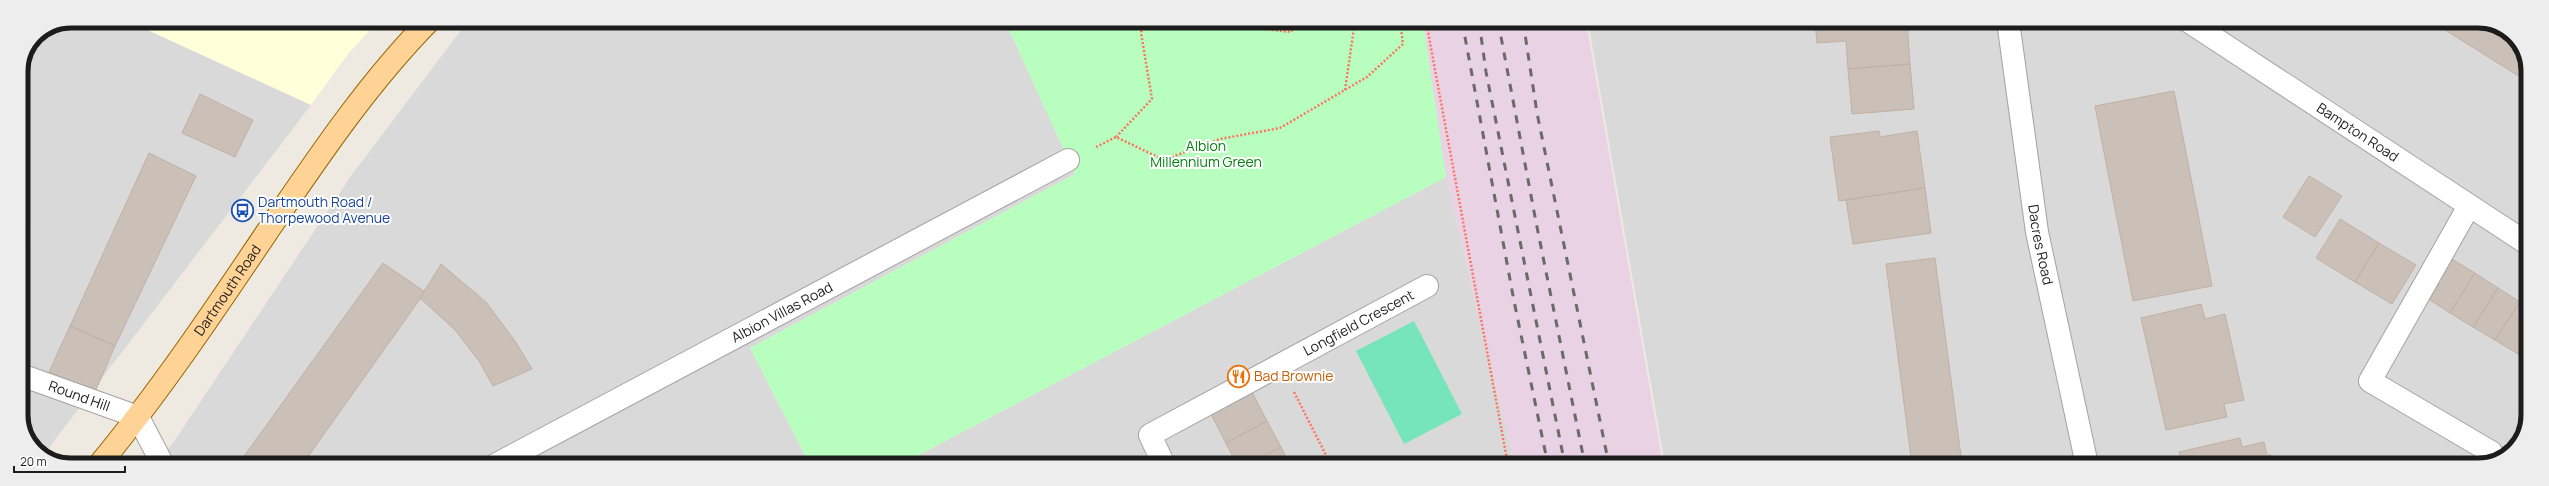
<svg xmlns="http://www.w3.org/2000/svg" width="2549" height="486" viewBox="0 0 2549 486" font-family="Manrope,sans-serif">
	<style>
		.residential { fill: #dad9d9 }
		.industrial { fill: #e8d2e4 }
		.education { fill: #ffffd9 }
		.park { fill: #b8febf }
		.pitch { fill: #77e5bc }
		.building { fill: #cbc0b7; stroke: #c1b0a2 }
		.lines { fill: none; stroke-linecap: round; stroke-linejoin: round }
		.minor-casing { stroke: #a3a3a3; stroke-width: 24 }
		.major-casing { stroke: #946500; stroke-width: 24 }
		.path { stroke: #ff7361; stroke-width: 2.5; stroke-dasharray: 2 2; stroke-linecap: butt }
		.minor { stroke: #fff; stroke-width: 22 }
		.major { stroke: #ffd295; stroke-width: 22 }
		.rail { stroke: #6a6a6a; stroke-width: 3; stroke-dasharray: 8 8; stroke-linecap: butt }
		.labels { text-anchor: middle; stroke-width: 4; stroke-linejoin: round; paint-order: stroke }
		.street-label { font-size: 14px; fill: #1c1c1c; stroke: #fff }
		.park-label { font-size: 14px; fill: #02820e; stroke: #fff }
		.transit-label { font-size: 14px; fill: #164399; stroke: #fff; text-anchor: start }
		.food-label { font-size: 14px; fill: #c56008; stroke: #fff; text-anchor: start }
		.rim { fill: none; stroke: #1c1c1c; stroke-width: 5 }
	</style>
	<rect width="100%" height="100%" fill="#efeae1"/>
	<g class="residential">
		<polygon points="71,21 128,21 311,105 44,454 35,450 21,421 21,71 36,35"/>
		<polygon points="468,21 1005,21 1075,174 750,348 810,465 153,465 173,443 351,176"/>
		<polygon points="1588,21 2485,21 2528,65 2528,422 2511,453 2478,465 1665,465"/>
		<polygon points="1446,177 1515,465 900,465"/>
	</g>
	<polygon class="industrial" points="1419,21 1586,21 1663,465 1515,465 1446,177"/>
	<polygon class="education" points="128,21 378,21 348,54 311,105"/>
	<polygon class="park" points="1005,21 1423,21 1446,177 900,465 810,465 750,348 1075,174"/>
	<polygon class="pitch" points="1414,321 1462,414 1404,444 1356,351"/>
	<g class="building">
		<polygon points="1815,21 1907,21 1910,64 1848,69 1846,41 1817,43"/>
		<polygon points="2431,21 2485,21 2514,36 2528,65 2528,82"/>
		<polygon points="1910,64 1914,109 1852,114 1848,69"/>
		<polygon points="2174,91 2212,286 2133,301 2095,106"/>
		<polygon points="200,94 253,120 235,157 182,133"/>
		<polygon points="1879,131 1880,137 1917,131 1925,188 1839,201 1830,137"/>
		<polygon points="149,153 196,176 115,346 70,326"/>
		<polygon points="2309,176 2342,196 2315,237 2283,217"/>
		<polygon points="1925,188 1931,233 1853,244 1846,200"/>
		<polygon points="2340,219 2379,243 2355,282 2316,258"/>
		<polygon points="2379,243 2416,265 2392,304 2355,282"/>
		<polygon points="1935,258 1962,464 1912,465 1886,264"/>
		<polygon points="2452,259 2475,273 2450,313 2427,298"/>
		<polygon points="383,263 425,292 302,465 244,465 240,462"/>
		<polygon points="441,264 486,302 515,341 532,369 493,386 479,361 455,330 420,298"/>
		<polygon points="2475,273 2498,288 2473,327 2450,313"/>
		<polygon points="2498,288 2520,302 2495,340 2473,327"/>
		<polygon points="2520,302 2528,306 2528,338 2518,354 2495,340"/>
		<polygon points="2201,304 2205,319 2225,314 2244,400 2224,404 2227,417 2166,430 2141,318"/>
		<polygon points="70,326 115,346 95,392 49,372"/>
		<polygon points="2528,338 2528,361 2518,354"/>
		<polygon points="1251,390 1267,421 1226,443 1210,412"/>
		<polygon points="1267,421 1281,447 1246,465 1237,465 1226,443"/>
		<polygon points="2240,438 2242,447 2264,442 2267,455 2271,455 2273,465 2182,465 2179,452"/>
		<polygon points="1281,447 1290,465 1246,465"/>
	</g>
	<g class="lines">
		<defs>
			<g id="minor">
				<path id="s1" d="M 2008,21 L 2037,232 L 2087,465"/>
				<path id="s2" d="M 2188,21 L 2528,244"/>
				<polyline points="2469,206 2370,381 2491,452"/>
				<path id="s3" d="M 21,375 L 138,417 L 163,465"/>
				<path id="s4" d="M 495,465 L 1068,160"/>
				<path id="s5" d="M 1164,465 L 1150,435 L 1427,286"/>
			</g>
			<g id="major">
				<path id="s6" d="M 99,465 C 160,391 214,311 267,232 C 317,159 367,84 429,21"/>
			</g>
		</defs>
		<use href="#minor" class="minor-casing"/>
		<use href="#major" class="major-casing"/>
		<g class="path">
			<polyline points="1426,21 1508,465"/>
			<polyline points="1248,27 1291,32 1297,21"/>
			<polyline points="1345,90 1355,21"/>
			<polyline points="1116,137 1152,99 1141,33 1144,21"/>
			<polyline points="1096,147 1116,137 1164,160 1220,139 1280,128 1367,77 1403,44 1400,21"/>
			<polyline points="1294,392 1331,465"/>
		</g>
		<use href="#minor" class="minor"/>
		<use href="#major" class="major"/>
		<g class="rail">
			<polyline points="1462,21 1514,301 1548,465"/>
			<polyline points="1479,21 1486,72 1565,465"/>
			<polyline points="1498,21 1536,222 1585,465"/>
			<polyline points="1523,21 1537,113 1609,465"/>
		</g>
	</g>
	<defs>
		<symbol id="bus-ring" viewBox="-11 -11 22 22"><circle r="9.5" fill="#fff" stroke="#1a4fb4" stroke-width="1.5"/><path d="M-5-6H5V4H4V6H2V4H-2V6H-4V4H-5ZM-3.5-4V0h7V-4ZM-3.5 1.2v1.5H-2V1.2ZM2 1.2v1.5H3.5V1.2Z" fill="#1a4fb4"/></symbol>
		<symbol id="restaurant-ring" viewBox="-11 -11 22 22"><circle r="9.5" fill="#fff" stroke="#e8710a" stroke-width="1.5"/><path d="M-5-6h1v4h1v-4h1v4h1v-4h1v5L-1.5 .5V6h-2V.5L-5-1ZM5-6V6H3V1.5H1.5Q1.5-4 5-6Z" fill="#e8710a"/></symbol>
	</defs>
	<g fill-rule="evenodd">
		<use href="#bus-ring" x="230" y="198" width="25" height="25"/>
		<use href="#restaurant-ring" x="1226" y="364" width="25" height="25"/>
	</g>
	<g class="labels">
		<g class="street-label">
			<text dy="5" stroke="none"><textPath href="#s2" startOffset="203">Bampton Road</textPath></text>
			<text dy="5" stroke="none"><textPath href="#s1" startOffset="226">Dacres Road</textPath></text>
			<text dy="5" stroke="none"><textPath href="#s6" startOffset="217">Dartmouth Road</textPath></text>
			<text dy="5" stroke="none"><textPath href="#s4" startOffset="325">Albion Villas Road</textPath></text>
			<text dy="5" stroke="none"><textPath href="#s5" startOffset="270">Longfield Crescent</textPath></text>
			<text dy="5" stroke="none"><textPath href="#s3" startOffset="62">Round Hill</textPath></text>
		</g>
		<g class="park-label">
			<text x="1206" y="151">Albion<tspan x="1206" dy="16">Millennium Green</tspan></text>
		</g>
		<g class="transit-label">
			<text x="258" y="207">Dartmouth Road /<tspan x="258" dy="16">Thorpewood Avenue</tspan></text>
		</g>
		<g class="food-label">
			<text x="1254" y="381">Bad Brownie</text>
		</g>
	</g>
	<path d="M0 0H2549V486H0ZM71 28H2478A43 43 0 0 1 2521 71V415A43 43 0 0 1 2478 458H71A43 43 0 0 1 28 415V71A43 43 0 0 1 71 28Z" fill="#ededed" fill-rule="evenodd"/>
	<path class="rim" d="M71 28H2478A43 43 0 0 1 2521 71V415A43 43 0 0 1 2478 458H71A43 43 0 0 1 28 415V71A43 43 0 0 1 71 28Z"/>
	<path d="M14 466v6h111v-6" fill="none" stroke="#1c1c1c" stroke-width="2"/>
	<text x="20" y="466" font-size="12" fill="#1c1c1c" stroke="#ffffff" stroke-width="3" paint-order="stroke">20 m</text>
</svg>
